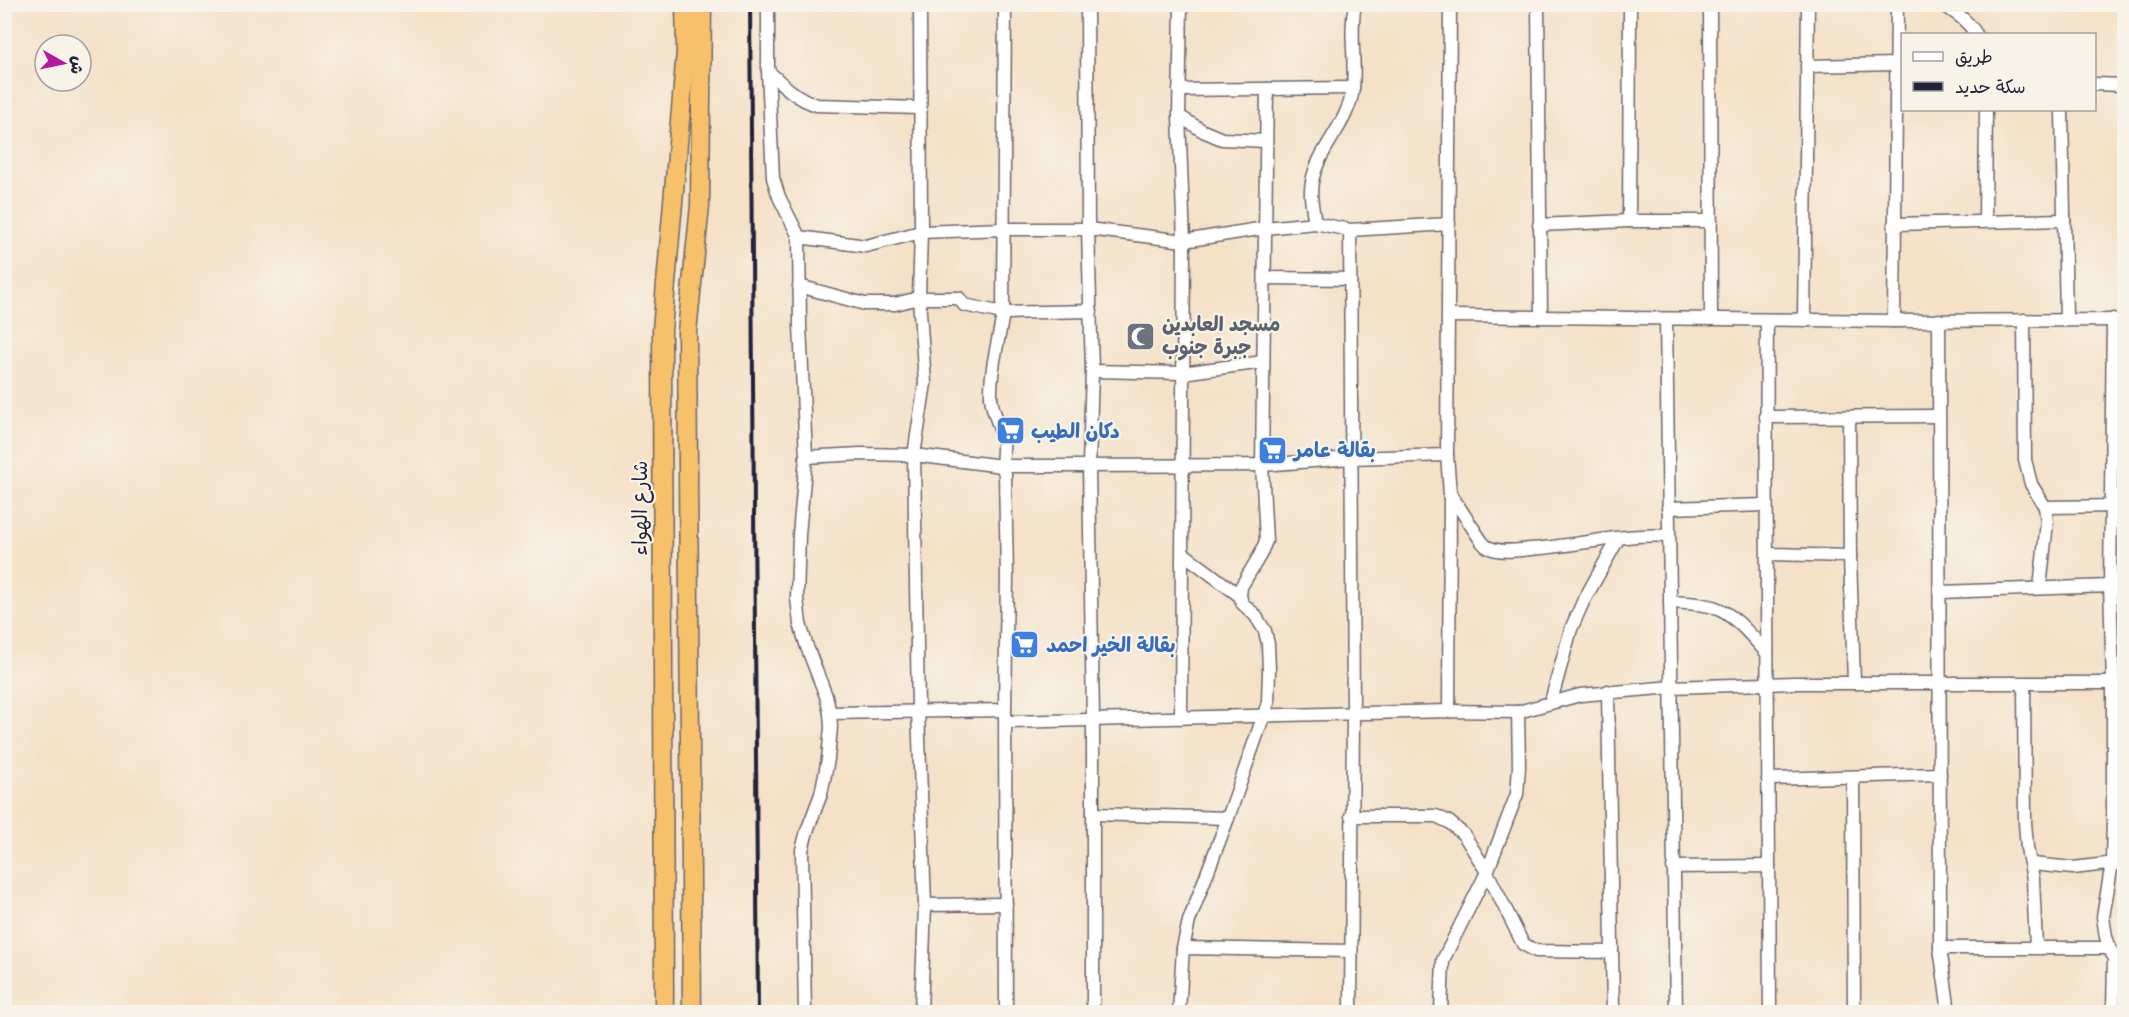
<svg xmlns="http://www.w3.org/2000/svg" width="2129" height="1017" viewBox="0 0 2129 1017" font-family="Mynerve,'Playpen Sans Arabic',sans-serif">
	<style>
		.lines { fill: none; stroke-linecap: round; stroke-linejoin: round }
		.minor-casing { stroke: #6c656c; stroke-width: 15 }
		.highway-casing { stroke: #6c656c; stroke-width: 21 }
		.minor { stroke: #fff; stroke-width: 12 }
		.highway { stroke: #f6c16b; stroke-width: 18 }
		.rail { stroke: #22223b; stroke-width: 4 }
		.labels { text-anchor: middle; stroke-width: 4.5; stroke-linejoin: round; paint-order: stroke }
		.worship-label { font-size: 20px; font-weight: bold; fill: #5b616d; stroke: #f7f3e8; text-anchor: start }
		.shop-label { font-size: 20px; font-weight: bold; fill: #366cbe; stroke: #f7f3e8; text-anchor: start }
		.street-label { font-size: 20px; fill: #22223b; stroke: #f7f3e8 }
	</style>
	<rect width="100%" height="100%" fill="#f7f3e8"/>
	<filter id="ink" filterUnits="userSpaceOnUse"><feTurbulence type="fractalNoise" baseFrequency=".0167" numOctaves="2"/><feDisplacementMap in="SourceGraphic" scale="12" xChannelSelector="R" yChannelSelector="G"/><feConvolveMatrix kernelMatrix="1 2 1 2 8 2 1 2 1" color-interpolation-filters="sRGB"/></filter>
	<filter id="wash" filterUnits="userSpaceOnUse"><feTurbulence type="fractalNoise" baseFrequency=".008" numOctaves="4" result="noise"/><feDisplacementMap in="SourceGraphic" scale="24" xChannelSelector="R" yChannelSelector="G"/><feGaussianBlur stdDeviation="1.35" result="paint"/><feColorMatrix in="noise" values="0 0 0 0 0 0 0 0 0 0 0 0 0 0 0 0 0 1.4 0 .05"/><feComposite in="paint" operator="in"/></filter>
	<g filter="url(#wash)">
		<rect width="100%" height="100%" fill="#f4e1c7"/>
	</g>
	<g filter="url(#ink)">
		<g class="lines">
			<defs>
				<g id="minor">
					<polyline points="768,4 768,71 773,178 779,197 799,237 800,325 806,457 799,535 797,598 800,624 807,647 826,696 830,713 831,727 828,759 821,794 807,831 802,850 805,1012"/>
					<polyline points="920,4 921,232 919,298 925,383 914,455 918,710 925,905 921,1012"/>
					<path d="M 1005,4 L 1003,313 C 999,341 990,368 991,397 C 992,413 1001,426 1003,442 C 1004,453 1000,463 1005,474 L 1007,576 L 1005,710 L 1006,1012"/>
					<polyline points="1087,4 1088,229 1092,371 1089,466 1093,720 1093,1012"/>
					<polyline points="1181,4 1179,116 1184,241 1181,718"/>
					<polyline points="1538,4 1541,316"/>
					<polyline points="1710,4 1711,319"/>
					<path d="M 1942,4 C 1956,13 1967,20 1976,34"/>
					<polyline points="1807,66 1896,64"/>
					<path d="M 768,71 C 783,85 797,99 817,105 L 919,108"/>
					<polyline points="2094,84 2124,85"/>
					<polyline points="1179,90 1353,88"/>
					<polyline points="2062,110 2066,319"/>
					<polyline points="1179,116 1203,131 1222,139 1266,141"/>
					<polyline points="1629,221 1630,4"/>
					<polyline points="1985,221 1986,110"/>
					<path d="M 1315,223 C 1313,210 1309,195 1312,182 C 1318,148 1349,124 1353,88 C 1356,60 1349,33 1355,4"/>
					<polyline points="1894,224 2064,220"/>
					<polyline points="1539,225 1629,221 1711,221"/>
					<polyline points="1350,230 1353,713 1351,1012"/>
					<polyline points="799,237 866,246 921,232 1004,229 1088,229 1184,241 1265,228 1315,223 1350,230 1449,224"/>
					<polyline points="1266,278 1350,279"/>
					<polyline points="799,286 865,304 895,304 919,298 959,298 964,305 1003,313 1091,311"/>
					<polyline points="1449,316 1894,321 2124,320"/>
					<polyline points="1666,319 1676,1012"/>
					<polyline points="1804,319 1808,4"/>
					<polyline points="2113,319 2110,586 2113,683 2113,818 2112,863 2103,917 2106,937 2114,959 2113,1012"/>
					<path d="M 1767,320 C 1765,551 1769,782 1770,1012"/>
					<polyline points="1939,320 1940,948 1949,1012"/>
					<polyline points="2024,320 2025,460 2031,484 2045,507 2047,522 2040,588"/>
					<polyline points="1894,321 1897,4"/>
					<polyline points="1092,371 1182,373 1263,362"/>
					<polyline points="1766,417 1938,416"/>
					<polyline points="1849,418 1850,556 1854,683"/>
					<polyline points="806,457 860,454 914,455 1002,466 1089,466 1262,465 1351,458 1447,455"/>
					<path d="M 1451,495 L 1480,539 C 1483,543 1485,547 1490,548 C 1502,553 1518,550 1531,549 C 1576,546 1623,533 1668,536"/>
					<polyline points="2045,507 2124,506"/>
					<polyline points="1668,508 1766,505"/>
					<polyline points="1184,554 1240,596"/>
					<polyline points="1768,554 1850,556"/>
					<polyline points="1940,592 2110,586"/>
					<path d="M 1670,602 C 1684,603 1699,603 1713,607 C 1735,614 1752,637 1767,653"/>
					<polyline points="2024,684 2025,822 2027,848 2033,879 2036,947"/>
					<polyline points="1608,691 1613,1012"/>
					<polyline points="1551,701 1571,629 1583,602 1618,539"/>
					<polyline points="1449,711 1450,494 1447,455 1450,4"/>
					<polyline points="830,713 1005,710"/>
					<polyline points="1006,722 1449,711 1518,712 1580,695 1672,687 1793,683 2124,683"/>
					<polyline points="1853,777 1854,1012"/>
					<polyline points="1768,779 1940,774"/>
					<polyline points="1093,814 1228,818"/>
					<polyline points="1351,816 1436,816 1449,822 1464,835 1487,872 1523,944 1536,951 1612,952"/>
					<polyline points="2032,864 2073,868 2124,862"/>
					<polyline points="1673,867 1769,866"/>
					<polyline points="925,905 1006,904"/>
					<polyline points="1183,948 1351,951"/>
					<polyline points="1940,948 2110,948"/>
					<polyline points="1179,1012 1183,948 1189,921 1228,818 1268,703 1269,670 1268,644 1265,631 1255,615 1242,603 1240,596 1241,587 1260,555 1266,541 1262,465 1267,89"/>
					<polyline points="1441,1012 1443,960 1487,872 1517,794 1519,767 1518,712"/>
				</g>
				<g id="highway">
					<polyline points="664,1012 662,330 686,51 685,4"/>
					<polyline points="692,1012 687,332 700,206 702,4"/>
				</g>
			</defs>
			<use href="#minor" class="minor-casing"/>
			<use href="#highway" class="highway-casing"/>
			<use href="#minor" class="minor"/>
			<use href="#highway" class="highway"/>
			<polyline class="rail" points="750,4 758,1012"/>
		</g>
	</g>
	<defs>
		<symbol id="mosque-square" viewBox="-11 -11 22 22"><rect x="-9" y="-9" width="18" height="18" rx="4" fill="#6b7280" stroke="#f7f3e8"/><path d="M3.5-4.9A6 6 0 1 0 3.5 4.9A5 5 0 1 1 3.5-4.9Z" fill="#fff"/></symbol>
		<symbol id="supermarket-square" viewBox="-11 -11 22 22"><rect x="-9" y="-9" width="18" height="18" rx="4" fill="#3f7fe0" stroke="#f7f3e8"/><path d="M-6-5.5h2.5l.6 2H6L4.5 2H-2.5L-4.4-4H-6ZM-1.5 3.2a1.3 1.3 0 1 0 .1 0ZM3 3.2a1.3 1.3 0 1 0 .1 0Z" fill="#fff"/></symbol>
	</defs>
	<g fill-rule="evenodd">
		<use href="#mosque-square" x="1124" y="320" width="33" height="33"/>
		<use href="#supermarket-square" x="994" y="414" width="33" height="33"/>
		<use href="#supermarket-square" x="1256" y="434" width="33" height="33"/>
		<use href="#supermarket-square" x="1008" y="628" width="33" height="33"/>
	</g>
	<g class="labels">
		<g class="worship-label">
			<text x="1162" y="331">مسجد العابدين<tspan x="1162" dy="23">جبرة جنوب</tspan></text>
		</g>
		<g class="shop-label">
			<text x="1031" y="438">دكان الطيب</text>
			<text x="1294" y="457">بقالة عامر</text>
			<text x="1046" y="652">بقالة الخير احمد</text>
		</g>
		<g class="street-label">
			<text transform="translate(640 508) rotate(-90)" y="7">شارع الهواء</text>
		</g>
	</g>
	<rect width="2129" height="1017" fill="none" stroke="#f7f3e8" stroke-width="24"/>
	<rect x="1901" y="33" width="195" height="78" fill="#f7f3e8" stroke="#a29fa3" stroke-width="1.5"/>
	<rect x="1913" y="52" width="30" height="9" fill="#ffffff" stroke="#a29fa3" stroke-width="1.5"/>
	<text x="1955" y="63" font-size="18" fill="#22223b">طريق</text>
	<rect x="1913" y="82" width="30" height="9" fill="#22223b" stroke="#a29fa3" stroke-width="1.5"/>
	<text x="1955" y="93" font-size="18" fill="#22223b">سكة حديد</text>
	<g transform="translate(63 63) rotate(99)"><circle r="28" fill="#f7f3e8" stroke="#a29fa3" stroke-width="1.5"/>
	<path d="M0-4.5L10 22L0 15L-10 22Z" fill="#b5179e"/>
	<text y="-9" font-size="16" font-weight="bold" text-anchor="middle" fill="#22223b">ش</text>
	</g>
</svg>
